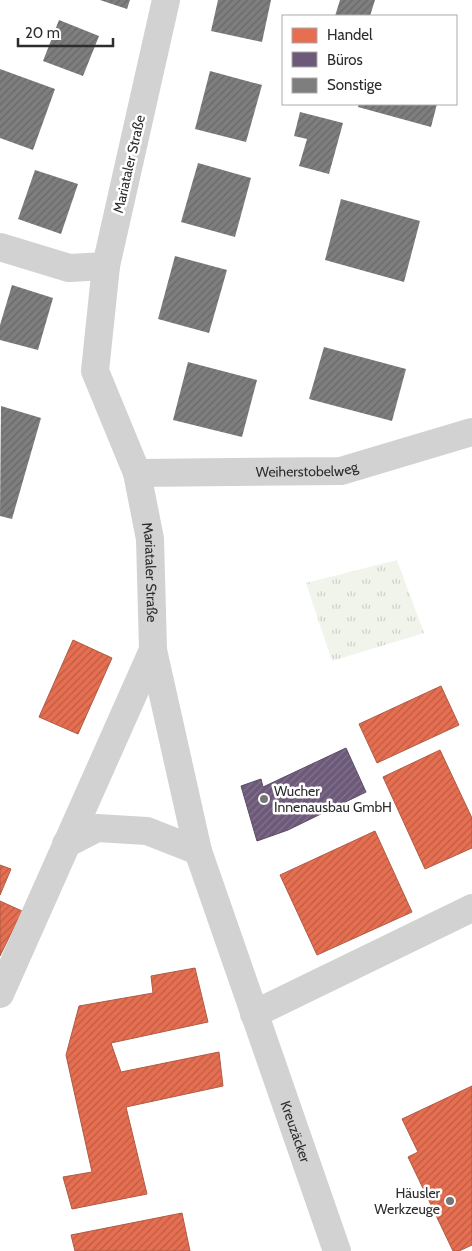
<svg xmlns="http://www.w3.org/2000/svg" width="472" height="1251" viewBox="0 0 472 1251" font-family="Cabin,sans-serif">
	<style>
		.park { fill: url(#park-tufts) }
		.shops { fill: url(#shops-hatch); stroke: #af5b46 }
		.offices { fill: url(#offices-hatch); stroke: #5a4c63 }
		.building { fill: url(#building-hatch) }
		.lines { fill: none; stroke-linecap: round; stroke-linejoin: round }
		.minor { stroke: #d2d2d2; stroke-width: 28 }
		.poi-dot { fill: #767676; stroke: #fff; stroke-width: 2 }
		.labels { text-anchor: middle; stroke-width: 5; stroke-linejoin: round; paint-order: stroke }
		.street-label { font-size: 14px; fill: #2d2d2d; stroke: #fff }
		.poi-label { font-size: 14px; fill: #2d2d2d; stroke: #fff; text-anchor: start }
	</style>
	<defs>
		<pattern id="park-tufts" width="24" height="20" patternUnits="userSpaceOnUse" patternTransform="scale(1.25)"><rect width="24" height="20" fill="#f0f4ea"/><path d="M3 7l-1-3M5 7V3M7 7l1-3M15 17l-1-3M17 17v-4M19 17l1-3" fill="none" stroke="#ced2c9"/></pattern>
		<pattern id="shops-hatch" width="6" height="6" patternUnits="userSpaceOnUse" patternTransform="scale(1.25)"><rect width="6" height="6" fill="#e76f51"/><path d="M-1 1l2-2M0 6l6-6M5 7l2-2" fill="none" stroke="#bc5c44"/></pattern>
		<pattern id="offices-hatch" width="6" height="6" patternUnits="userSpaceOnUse" patternTransform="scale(1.25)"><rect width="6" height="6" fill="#6d597a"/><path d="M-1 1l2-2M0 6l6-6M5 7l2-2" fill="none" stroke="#82738c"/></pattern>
		<pattern id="building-hatch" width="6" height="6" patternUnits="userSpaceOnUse" patternTransform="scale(1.25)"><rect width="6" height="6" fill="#7e7e7e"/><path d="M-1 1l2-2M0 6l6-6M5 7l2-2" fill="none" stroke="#686868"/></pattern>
	</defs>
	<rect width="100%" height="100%" fill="#fff"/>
	<polygon class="park" points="397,560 424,633 332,661 306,583"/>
	<g class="shops">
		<polygon points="73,640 112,658 78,734 39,717"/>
		<polygon points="441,686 459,725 377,763 359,724"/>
		<polygon points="440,750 472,818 472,848 425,869 383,777"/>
		<polygon points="375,831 412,912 317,955 280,875"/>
		<polygon points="0,865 11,869 0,895"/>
		<polygon points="0,901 22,911 0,956"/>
		<polygon points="195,968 208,1022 111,1043 121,1072 219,1052 223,1086 126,1107 147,1194 72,1209 63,1177 92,1172 66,1055 79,1006 153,993 151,976"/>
		<polygon points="472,1086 472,1245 459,1251 453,1251 408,1157 418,1152 402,1119"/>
		<polygon points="182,1213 190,1251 75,1251 71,1235"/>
	</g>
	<polygon class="offices" points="346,748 366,792 288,830 257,841 241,786 261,779 263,787"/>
	<g class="building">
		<polygon points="100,0 130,0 127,9"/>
		<polygon points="218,0 271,0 262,42 211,31"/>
		<polygon points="340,0 375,0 370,16 335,16"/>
		<polygon points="59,20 99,36 83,76 43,61"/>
		<polygon points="0,69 55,89 33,150 0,138"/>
		<polygon points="210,71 262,85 246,142 195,129"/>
		<polygon points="359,104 437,104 431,127 358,107"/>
		<polygon points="300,112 343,123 329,174 299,166 307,139 294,136"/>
		<polygon points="198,163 251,178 235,237 181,222"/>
		<polygon points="35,170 78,184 61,234 18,219"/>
		<polygon points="341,199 420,221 404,282 325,260"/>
		<polygon points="175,256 227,270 209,333 158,319"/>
		<polygon points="12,285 53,298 38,350 0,340 0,325"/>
		<polygon points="324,347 406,369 392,421 309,399"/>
		<polygon points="188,362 257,380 242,437 173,420"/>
		<polygon points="1,406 41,418 12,519 0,516"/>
	</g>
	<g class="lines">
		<g class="minor">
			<path id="s1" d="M 166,0 L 106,266 L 95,371 L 137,473 L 150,539 L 153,650 L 198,851 L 337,1251"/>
			<polyline points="0,247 69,268 106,266"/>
			<path id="s2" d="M 137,473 L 341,471 L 472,432"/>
			<polyline points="66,844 97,828 147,831 198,851"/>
			<polyline points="0,994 153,650"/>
			<polyline points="254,1014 472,908"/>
		</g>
	</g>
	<g class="poi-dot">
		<circle cx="264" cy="799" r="5"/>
		<circle cx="450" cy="1201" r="5"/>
	</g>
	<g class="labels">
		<g class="street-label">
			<text transform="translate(129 164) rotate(-77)" y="5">Mariataler Straße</text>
			<text dy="5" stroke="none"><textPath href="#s2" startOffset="170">Weiherstobelweg</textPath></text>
			<text dy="5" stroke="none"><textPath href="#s1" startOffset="589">Mariataler Straße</textPath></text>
			<text dy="5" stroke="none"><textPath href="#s1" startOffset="1170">Kreuzäcker</textPath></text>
		</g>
		<g class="poi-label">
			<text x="274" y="796">Wucher<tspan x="274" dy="16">Innenausbau GmbH</tspan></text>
			<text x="440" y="1198" text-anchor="end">Häusler<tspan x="440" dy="16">Werkzeuge</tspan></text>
		</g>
	</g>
	<rect x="282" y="15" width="175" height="90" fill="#ffffff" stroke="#ababab"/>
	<rect x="292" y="28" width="25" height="15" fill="#e76f51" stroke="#ababab"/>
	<text x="327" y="40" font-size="15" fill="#2d2d2d">Handel</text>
	<rect x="292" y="52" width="25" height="15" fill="#6d597a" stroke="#ababab"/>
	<text x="327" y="65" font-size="15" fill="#2d2d2d">Büros</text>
	<rect x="292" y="78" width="25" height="15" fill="#7e7e7e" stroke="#ababab"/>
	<text x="327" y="90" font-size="15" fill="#2d2d2d">Sonstige</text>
	<path d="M18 38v8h95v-8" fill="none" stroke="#2d2d2d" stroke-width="2.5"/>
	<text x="25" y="38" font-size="15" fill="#2d2d2d" stroke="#ffffff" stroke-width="4" paint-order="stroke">20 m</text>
</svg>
